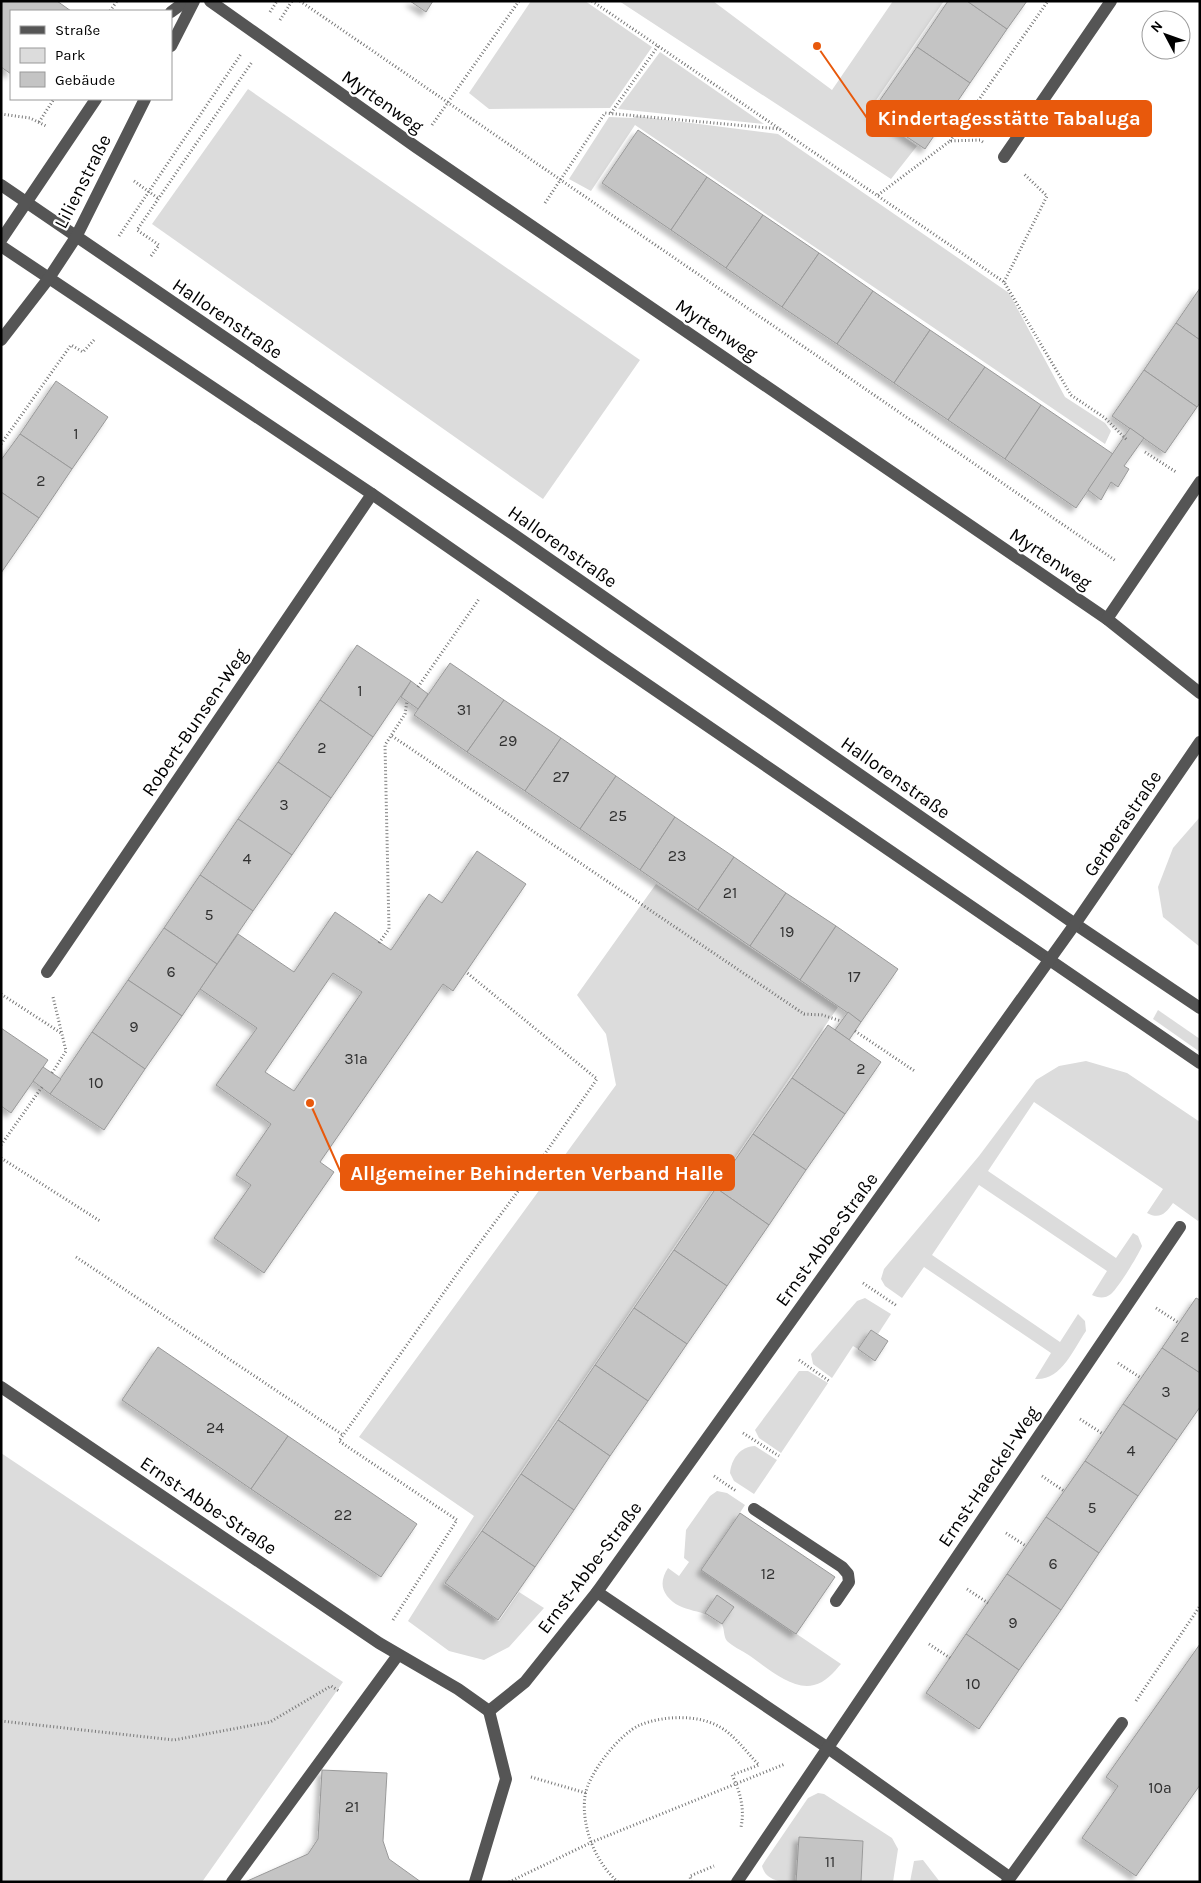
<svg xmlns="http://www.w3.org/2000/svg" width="1201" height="1883" viewBox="0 0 1201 1883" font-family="Karla,sans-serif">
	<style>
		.green { fill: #dcdcdc }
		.building { fill: #c4c4c4; stroke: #999; fill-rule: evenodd; filter: url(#shadow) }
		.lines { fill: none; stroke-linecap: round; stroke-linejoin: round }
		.path { stroke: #777; stroke-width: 3; stroke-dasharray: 1 2.5; stroke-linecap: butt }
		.minor { stroke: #555; stroke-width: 12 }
		.labels { text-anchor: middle; stroke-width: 4.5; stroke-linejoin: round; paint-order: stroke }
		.number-label { font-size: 16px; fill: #313131 }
		.street-label { font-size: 19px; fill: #000; stroke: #fff }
		.leader { fill: none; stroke: #e8590c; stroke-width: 2 }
		.callout-dot { fill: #e8590c; stroke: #fff; stroke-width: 2 }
		.callout { fill: #e8590c; stroke: #e8590c; stroke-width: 2 }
		.callout-label { font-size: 20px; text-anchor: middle; font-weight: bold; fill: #fff }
	</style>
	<defs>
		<filter id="shadow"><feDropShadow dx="-4.5" dy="4.5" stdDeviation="2.5" flood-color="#0004"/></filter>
	</defs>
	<rect width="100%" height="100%" fill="#fff"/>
	<g class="green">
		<polygon points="531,1 585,1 652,47 610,108 489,109 469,93"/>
		<polygon points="619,1 713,1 832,90 893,1 944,1 868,112 917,146 891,179"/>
		<polygon points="660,52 764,124 618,109"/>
		<polygon points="248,89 640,360 543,499 152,224"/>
		<polygon points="636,116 778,134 1009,293 1065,397 1105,423 1111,431 1105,444 635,125 591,191 569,179 609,117 633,118"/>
		<polygon points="1200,817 1200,947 1163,917 1158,887 1173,848"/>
		<polygon points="656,884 838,1007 444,1584 499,1621 519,1592 544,1608 509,1647 484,1660 449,1651 408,1621 474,1516 359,1437 616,1085 606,1034 577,995"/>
		<polygon points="1158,1010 1200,1039 1200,1052 1153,1019"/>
		<path d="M 1086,1061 L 1127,1073 L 1200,1122 L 1200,1218 L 1198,1221 L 1173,1203 C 1166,1213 1160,1220 1147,1213 L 1163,1189 L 1034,1102 L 988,1171 L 1116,1258 L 1133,1233 L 1138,1236 L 1142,1246 C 1138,1256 1118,1288 1111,1294 C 1105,1299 1098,1298 1092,1295 L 1107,1271 L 979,1185 L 932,1255 L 1060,1342 L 1078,1314 L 1085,1321 L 1086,1331 C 1073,1350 1061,1381 1035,1379 L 1051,1353 L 924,1267 L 902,1298 L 885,1286 L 881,1279 L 884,1269 L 979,1156 L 1036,1080 L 1059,1066 Z"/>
		<polygon points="865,1298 891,1314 878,1334 871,1330 858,1349 853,1346 832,1378 813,1364 811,1354 857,1301"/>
		<polygon points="799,1371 808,1371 828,1383 781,1453 759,1438 755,1430"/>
		<path d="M 755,1446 L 777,1460 L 754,1494 L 734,1481 L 730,1473 C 731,1460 740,1446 755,1446 Z"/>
		<polygon points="1,1453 343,1682 202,1882 1,1882"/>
		<path d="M 717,1491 L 727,1493 L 745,1505 L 702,1570 L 841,1664 C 834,1672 825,1683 814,1685 C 791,1691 764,1665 747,1654 C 741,1650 732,1646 727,1641 C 723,1636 725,1628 721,1623 C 705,1608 681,1614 667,1596 C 660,1587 662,1577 668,1568 L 679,1576 L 689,1562 L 684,1558 L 686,1530 L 710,1496 Z"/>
		<path d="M 818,1793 L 824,1794 L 892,1838 L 898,1849 L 893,1882 L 861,1882 L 863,1841 L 799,1838 L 796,1882 C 783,1882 766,1882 762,1866 L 765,1861 L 808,1798 Z"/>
		<polygon points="923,1860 940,1882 910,1882 914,1861"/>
	</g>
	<g class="building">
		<polygon points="2,1 57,1 71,11 11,11 11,74 1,67"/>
		<polygon points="410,1 433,1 426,12"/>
		<polygon points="948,1 967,1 1007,29 970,83 917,47"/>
		<polygon points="967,1 1027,1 1007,29"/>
		<polygon points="917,47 970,83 925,149 871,113"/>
		<polygon points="638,130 707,177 671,230 602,183"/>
		<polygon points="707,177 763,215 726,268 671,230"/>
		<polygon points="763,215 819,253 782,307 726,268"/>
		<polygon points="819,253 873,291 837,344 782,307"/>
		<polygon points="1200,288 1200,340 1176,323"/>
		<polygon points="873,291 930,330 894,383 837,344"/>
		<polygon points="1176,323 1200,340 1200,403 1197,407 1144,370"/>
		<polygon points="930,330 985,367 948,420 894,383"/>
		<polygon points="985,367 1041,405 1005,459 948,420"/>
		<polygon points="1144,370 1197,407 1165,453 1112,416"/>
		<polygon points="56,381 108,417 72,469 20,434"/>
		<polygon points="1041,405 1113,454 1076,508 1005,459"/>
		<polygon points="1130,428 1144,438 1124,466 1129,469 1118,487 1111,482 1101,500 1088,490"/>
		<polygon points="20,434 72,469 39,518 1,492 1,460"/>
		<polygon points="1,492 39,518 1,573"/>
		<polygon points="357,645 411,681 373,737 320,700"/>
		<polygon points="450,663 504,700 467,752 414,715"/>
		<polygon points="411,681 428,694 418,709 401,697"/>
		<polygon points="320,700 373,737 331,798 278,762"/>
		<polygon points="504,700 561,738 525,791 467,752"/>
		<polygon points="561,738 616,776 580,829 525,791"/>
		<polygon points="278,762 331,798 292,855 238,819"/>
		<polygon points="616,776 675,817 640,870 580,829"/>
		<polygon points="675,817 734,857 698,910 640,870"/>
		<polygon points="238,819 292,855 253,911 200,875"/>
		<path d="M 477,851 L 526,884 L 453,991 L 443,984 L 320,1162 L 334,1172 L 264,1273 L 214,1238 L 251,1185 L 236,1175 L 271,1124 L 216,1085 L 257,1028 L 200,989 L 238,934 L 294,972 L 335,912 L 391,950 L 429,894 L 442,903 ZM 333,973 L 362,992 L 294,1091 L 265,1072 Z"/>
		<polygon points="734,857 786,893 750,946 698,910"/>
		<polygon points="200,875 253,911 217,964 164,928"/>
		<polygon points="786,893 836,926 800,980 750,946"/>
		<polygon points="836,926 898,969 861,1022 800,980"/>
		<polygon points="164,928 217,964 182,1016 128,980"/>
		<polygon points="128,980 182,1016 145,1069 92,1032"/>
		<polygon points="848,1012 861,1022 849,1040 835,1030"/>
		<polygon points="828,1025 881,1062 845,1114 792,1078"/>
		<polygon points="1,1028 48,1060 11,1113 1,1106"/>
		<polygon points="92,1032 145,1069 104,1130 50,1094"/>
		<polygon points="43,1067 61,1079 50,1094 33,1081"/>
		<polygon points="792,1078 845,1114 806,1170 753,1134"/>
		<polygon points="753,1134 806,1170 769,1225 716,1188"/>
		<polygon points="716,1188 769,1225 727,1286 674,1250"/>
		<polygon points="674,1250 727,1286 687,1344 634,1308"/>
		<polygon points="1196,1298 1200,1300 1200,1373 1162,1348"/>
		<polygon points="634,1308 687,1344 648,1401 595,1365"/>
		<polygon points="871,1330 888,1341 875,1361 858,1349"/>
		<polygon points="158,1347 288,1436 251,1489 122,1400"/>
		<polygon points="1162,1348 1200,1373 1200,1407 1177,1440 1123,1404"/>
		<polygon points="595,1365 648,1401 610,1456 558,1420"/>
		<polygon points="1123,1404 1177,1440 1138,1496 1085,1461"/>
		<polygon points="558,1420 610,1456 574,1510 521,1474"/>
		<polygon points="288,1436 417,1524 381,1577 251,1489"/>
		<polygon points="1085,1461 1138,1496 1099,1553 1046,1517"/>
		<polygon points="521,1474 574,1510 535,1567 482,1531"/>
		<polygon points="740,1513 835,1577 796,1634 701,1570"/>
		<polygon points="1046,1517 1099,1553 1061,1610 1007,1574"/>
		<polygon points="482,1531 535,1567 498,1620 445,1583"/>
		<polygon points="1007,1574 1061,1610 1019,1670 966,1634"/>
		<polygon points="717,1595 734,1607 722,1624 705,1613"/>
		<polygon points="966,1634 1019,1670 979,1729 926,1693"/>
		<polygon points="1200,1644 1200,1785 1136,1876 1082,1838 1118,1786 1106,1777"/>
		<polygon points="322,1770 387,1773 383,1841 389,1859 421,1882 245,1882 308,1854 318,1839"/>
		<polygon points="799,1837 863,1841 861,1882 796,1882"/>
	</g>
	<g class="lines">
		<g class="path">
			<polyline points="300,1 1116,561"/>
			<polyline points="592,1 1004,282 1071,395 1105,418 1127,440"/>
			<polyline points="110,11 117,1"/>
			<polyline points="270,12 277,1"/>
			<polyline points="280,20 292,1"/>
			<polyline points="611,113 658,46"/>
			<polyline points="1,114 30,118 46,126"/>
			<polyline points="39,122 54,99"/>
			<polyline points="432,125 519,1"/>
			<polyline points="950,141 1048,1"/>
			<polyline points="134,181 159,199"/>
			<polyline points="878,195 950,141 980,140 983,142"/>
			<polyline points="545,203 605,113 780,129"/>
			<polyline points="119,236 241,54"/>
			<polyline points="151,256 159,245 137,230 252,62"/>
			<polyline points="1004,282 1047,196 1023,173"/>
			<polyline points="1,444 71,345 83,352 94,340"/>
			<polyline points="1145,452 1176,472"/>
			<polyline points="418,687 479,599"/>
			<polyline points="392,736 804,1014 822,1015 841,1021"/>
			<polyline points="379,943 389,929 385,745 405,714 407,701"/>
			<polyline points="1,994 61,1033"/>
			<polyline points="855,1031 916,1072"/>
			<polyline points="52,1073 66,1051 53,997"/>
			<polyline points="1,1145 42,1087"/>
			<polyline points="1,1158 100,1221"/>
			<polyline points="76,1257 343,1435"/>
			<polyline points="863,1283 897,1306"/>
			<polyline points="1156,1308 1179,1323"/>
			<polyline points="799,1360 829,1381"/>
			<polyline points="1118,1363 1141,1378"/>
			<polyline points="1080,1419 1103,1434"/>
			<polyline points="743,1433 779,1456"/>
			<polyline points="714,1476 736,1491"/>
			<polyline points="1042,1476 1064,1491"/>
			<polyline points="1006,1533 1026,1546"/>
			<polyline points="967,1589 988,1603"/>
			<polyline points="393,1620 457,1520 339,1441 464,1264 530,1175 597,1079 466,972"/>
			<polyline points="929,1644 950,1658"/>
			<polyline points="1136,1701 1200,1606"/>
			<polyline points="1,1721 174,1740 270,1722 331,1686 339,1691"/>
			<polyline points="531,1777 586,1793"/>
			<polyline points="509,1882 592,1842 785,1764"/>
			<path d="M 618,1882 C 595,1862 581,1826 585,1796 C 588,1774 619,1734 640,1725 C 662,1716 696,1714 718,1726 C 734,1734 746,1752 759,1765 L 732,1775 C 740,1791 745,1809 741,1827"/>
			<polyline points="691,1882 690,1876 714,1866"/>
		</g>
		<g class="minor">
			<polyline points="210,1 416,147 1107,619 1200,693"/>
			<polyline points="171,12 186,1"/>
			<polyline points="171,46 194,1"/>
			<polyline points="1004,157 1111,1"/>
			<polyline points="1,185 513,534 1075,924 1200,1008"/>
			<polyline points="1,240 96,99"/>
			<polyline points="1,246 372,494 604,655 1200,1063"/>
			<polyline points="1,340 49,278 76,237 145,99"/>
			<polyline points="1107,619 1200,482"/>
			<polyline points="47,972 372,494"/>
			<polyline points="1,1387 379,1643 458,1689 489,1711"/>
			<polyline points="754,1509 842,1567 848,1574 849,1582 836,1601"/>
			<polyline points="597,1592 828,1748 1009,1877"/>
			<polyline points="489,1711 525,1682 597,1592 1075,924 1200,742"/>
			<polyline points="232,1882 398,1655"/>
			<polyline points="475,1882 506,1779 489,1711"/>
			<polyline points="737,1882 1180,1227"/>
			<polyline points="1007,1882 1122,1723"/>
		</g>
	</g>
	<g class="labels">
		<g class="number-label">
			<text x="76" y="439">1</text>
			<text x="41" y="486">2</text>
			<text x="360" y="696">1</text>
			<text x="464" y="715">31</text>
			<text x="508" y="746">29</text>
			<text x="322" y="753">2</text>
			<text x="561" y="782">27</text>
			<text x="284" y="810">3</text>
			<text x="618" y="821">25</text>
			<text x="677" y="861">23</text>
			<text x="247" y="864">4</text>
			<text x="730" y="898">21</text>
			<text x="209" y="920">5</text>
			<text x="787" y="937">19</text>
			<text x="171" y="977">6</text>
			<text x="854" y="982">17</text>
			<text x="134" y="1032">9</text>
			<text x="356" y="1064">31a</text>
			<text x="861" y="1074">2</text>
			<text x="96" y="1088">10</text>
			<text x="1185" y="1342">2</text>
			<text x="1166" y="1397">3</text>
			<text x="215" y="1433">24</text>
			<text x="1131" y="1456">4</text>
			<text x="1092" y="1513">5</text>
			<text x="343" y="1520">22</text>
			<text x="1053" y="1569">6</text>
			<text x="768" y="1579">12</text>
			<text x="1013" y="1628">9</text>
			<text x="973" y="1689">10</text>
			<text x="1160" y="1793">10a</text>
			<text x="352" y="1812">21</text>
			<text x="830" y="1867">11</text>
		</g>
		<g class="street-label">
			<text transform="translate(383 101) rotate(35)" y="7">Myrtenweg</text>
			<text transform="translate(82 181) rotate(-63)" y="7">Lilienstraße</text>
			<text transform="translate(228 318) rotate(34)" y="7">Hallorenstraße</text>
			<text transform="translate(717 329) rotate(34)" y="7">Myrtenweg</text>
			<text transform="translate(563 546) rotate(35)" y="7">Hallorenstraße</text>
			<text transform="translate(1051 558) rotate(34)" y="7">Myrtenweg</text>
			<text transform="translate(194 722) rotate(-56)" y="7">Robert-Bunsen-Weg</text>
			<text transform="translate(896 777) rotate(35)" y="7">Hallorenstraße</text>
			<text transform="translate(1122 823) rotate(-56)" y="7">Gerberastraße</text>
			<text transform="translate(826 1239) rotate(-54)" y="7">Ernst-Abbe-Straße</text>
			<text transform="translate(988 1476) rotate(-56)" y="7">Ernst-Haeckel-Weg</text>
			<text transform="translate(209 1505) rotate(34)" y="7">Ernst-Abbe-Straße</text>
			<text transform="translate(589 1567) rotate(-53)" y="7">Ernst-Abbe-Straße</text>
		</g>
	</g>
	<path class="leader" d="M817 46L867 118M310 1103L341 1173"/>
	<g class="callout-dot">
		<circle cx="817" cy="46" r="5"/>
		<circle cx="310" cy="1103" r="5"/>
	</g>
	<g class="callout">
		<rect x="867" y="101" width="284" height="35" rx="5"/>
		<rect x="341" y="1155" width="393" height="35" rx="5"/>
	</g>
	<g class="callout-label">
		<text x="1009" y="125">Kindertagesstätte Tabaluga</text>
		<text x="537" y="1180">Allgemeiner Behinderten Verband Halle</text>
	</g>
	<rect width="1201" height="1883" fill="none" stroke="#000000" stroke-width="5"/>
	<rect x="10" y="10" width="162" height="90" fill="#ffffff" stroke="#999999"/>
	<rect x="20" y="26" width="25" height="8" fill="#555555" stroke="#999999"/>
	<text x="55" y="35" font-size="15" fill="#000000">Straße</text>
	<rect x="20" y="48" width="25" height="15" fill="#dcdcdc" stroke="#999999"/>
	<text x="55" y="60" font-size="15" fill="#000000">Park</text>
	<rect x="20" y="72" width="25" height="15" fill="#c4c4c4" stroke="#999999"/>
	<text x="55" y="85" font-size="15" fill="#000000">Gebäude</text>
	<g transform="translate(1166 35) rotate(311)"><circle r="24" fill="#ffffff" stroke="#999999"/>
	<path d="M0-4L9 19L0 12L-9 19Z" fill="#000000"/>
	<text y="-8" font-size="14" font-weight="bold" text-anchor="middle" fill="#000000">N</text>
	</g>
</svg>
